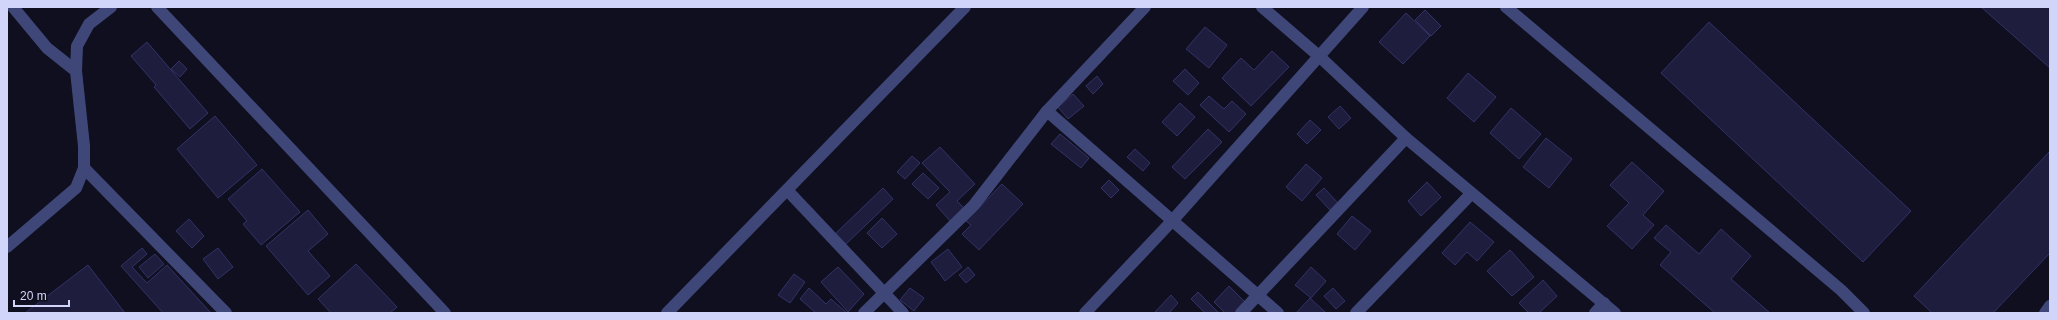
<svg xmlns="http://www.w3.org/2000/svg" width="2057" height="320" viewBox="0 0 2057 320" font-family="Helvetica,sans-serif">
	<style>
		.building { fill: #1e1d3e; stroke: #333267 }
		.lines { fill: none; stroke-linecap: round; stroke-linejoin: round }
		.minor { stroke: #3f4779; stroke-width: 12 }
	</style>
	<rect width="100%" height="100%" fill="#0f0f1f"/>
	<g class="building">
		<polygon points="1981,7 2050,7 2050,68"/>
		<polygon points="1425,10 1441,26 1431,36 1415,20"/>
		<polygon points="1406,13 1430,36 1403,64 1379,42"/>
		<polygon points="1709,22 1911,211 1863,262 1661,73"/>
		<polygon points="1205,27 1227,45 1209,68 1186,49"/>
		<polygon points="147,42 208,113 190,129 154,87 156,85 131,56"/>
		<polygon points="1272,51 1289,67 1251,106 1222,78 1241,58 1254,70"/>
		<polygon points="179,61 187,69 180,77 171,69"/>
		<polygon points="1185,69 1199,83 1188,95 1173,81"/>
		<polygon points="1468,73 1496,97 1474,122 1447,98"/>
		<polygon points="1097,76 1103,84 1093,94 1086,86"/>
		<polygon points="1073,94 1084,106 1068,119 1058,107"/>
		<polygon points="1209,96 1224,109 1232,101 1246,114 1229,132 1200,105"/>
		<polygon points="1180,103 1195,117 1177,136 1162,122"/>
		<polygon points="1340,106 1351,118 1339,129 1328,117"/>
		<polygon points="1511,108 1541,134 1519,159 1490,133"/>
		<polygon points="215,116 257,165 218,198 177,149"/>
		<polygon points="1310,120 1321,130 1307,144 1297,134"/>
		<polygon points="1208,129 1222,142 1185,179 1172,167"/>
		<polygon points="1060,134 1089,158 1081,168 1051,144"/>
		<polygon points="1546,138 1572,159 1549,188 1523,167"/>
		<polygon points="940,147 975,184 957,201 964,208 950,221 936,205 950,192 922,163"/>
		<polygon points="1135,149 1150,163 1143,171 1127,157"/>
		<polygon points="2050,151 2050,253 1993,313 1932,313 1914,296"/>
		<polygon points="912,156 920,163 905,179 897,172"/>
		<polygon points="1632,162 1664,191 1643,215 1654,225 1632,249 1607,226 1629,203 1610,185"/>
		<polygon points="1306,164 1322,178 1302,201 1286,187"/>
		<polygon points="262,169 300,212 261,245 243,224 247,221 228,199"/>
		<polygon points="923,173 939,188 928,199 912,184"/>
		<polygon points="1109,180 1119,190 1111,198 1101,188"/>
		<polygon points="1427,182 1441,197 1421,216 1408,201"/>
		<polygon points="1002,184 1023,204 979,250 962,234 971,225 966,221"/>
		<polygon points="883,188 893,199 845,245 835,234"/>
		<polygon points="1324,188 1338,203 1330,210 1316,195"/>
		<polygon points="308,210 328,234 308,251 330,276 308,295 266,246"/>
		<polygon points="1352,216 1371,231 1355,250 1337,234"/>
		<polygon points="882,218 897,234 882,248 867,233"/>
		<polygon points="189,219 204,236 192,248 176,231"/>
		<polygon points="1470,222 1494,242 1477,261 1467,252 1455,265 1442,253"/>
		<polygon points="1666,225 1699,254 1721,229 1751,256 1731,279 1770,313 1715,313 1660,265 1671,252 1654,238"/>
		<polygon points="142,248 147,254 132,267 147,283 167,265 211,313 163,313 121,266"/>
		<polygon points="218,248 233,267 218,279 203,259"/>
		<polygon points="948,249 962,267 945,281 931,262"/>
		<polygon points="1510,250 1534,277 1512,296 1487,271"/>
		<polygon points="155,254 164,264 148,278 139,267"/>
		<polygon points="356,264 397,307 390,313 331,313 318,299"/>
		<polygon points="88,265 125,313 25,313"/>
		<polygon points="838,267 864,294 848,312 821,282"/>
		<polygon points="968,267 975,275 966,283 959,275"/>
		<polygon points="1311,267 1326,281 1311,298 1295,285"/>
		<polygon points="794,274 805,282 790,303 778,295"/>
		<polygon points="1543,280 1557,296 1539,313 1529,313 1519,303"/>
		<polygon points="1229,286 1246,303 1236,313 1225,313 1214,302"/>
		<polygon points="809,288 826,304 831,299 847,313 816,313 800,299"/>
		<polygon points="910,288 924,298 914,311 900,300"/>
		<polygon points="1333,288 1345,301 1336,309 1324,296"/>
		<polygon points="1198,292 1219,313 1205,313 1191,299"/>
		<polygon points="1171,295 1178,303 1169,313 1156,313 1155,312"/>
		<polygon points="1310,298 1326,313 1296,313"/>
	</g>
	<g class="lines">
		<g class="minor">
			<polyline points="13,7 47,48 76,71"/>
			<polyline points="157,7 445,313"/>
			<polyline points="1262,7 1320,57 1406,138 1615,313"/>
			<polyline points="1506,7 1841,290 1864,313"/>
			<polyline points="1047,111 1278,313"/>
			<polyline points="84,168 226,313"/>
			<polyline points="788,191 903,313"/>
			<polyline points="7,247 76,188 84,168 84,146 76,71 77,46 89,24 111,7"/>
			<polyline points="667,313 965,7"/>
			<polyline points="864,313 974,205 1047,111 1145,7"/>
			<polyline points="1085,313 1172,221 1363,7"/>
			<polyline points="1241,313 1406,138"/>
			<polyline points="1356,313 1471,194"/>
			<polyline points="1595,313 1604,303"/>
			<polyline points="2045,313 2050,306"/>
		</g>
	</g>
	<rect width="2057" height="320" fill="none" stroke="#d2d5fa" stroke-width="16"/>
	<path d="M14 300v6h55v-6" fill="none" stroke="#d2d5fa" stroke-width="2"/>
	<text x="20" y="300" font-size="12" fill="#d2d5fa" stroke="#0f0f1f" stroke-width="3" paint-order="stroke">20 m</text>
</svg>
